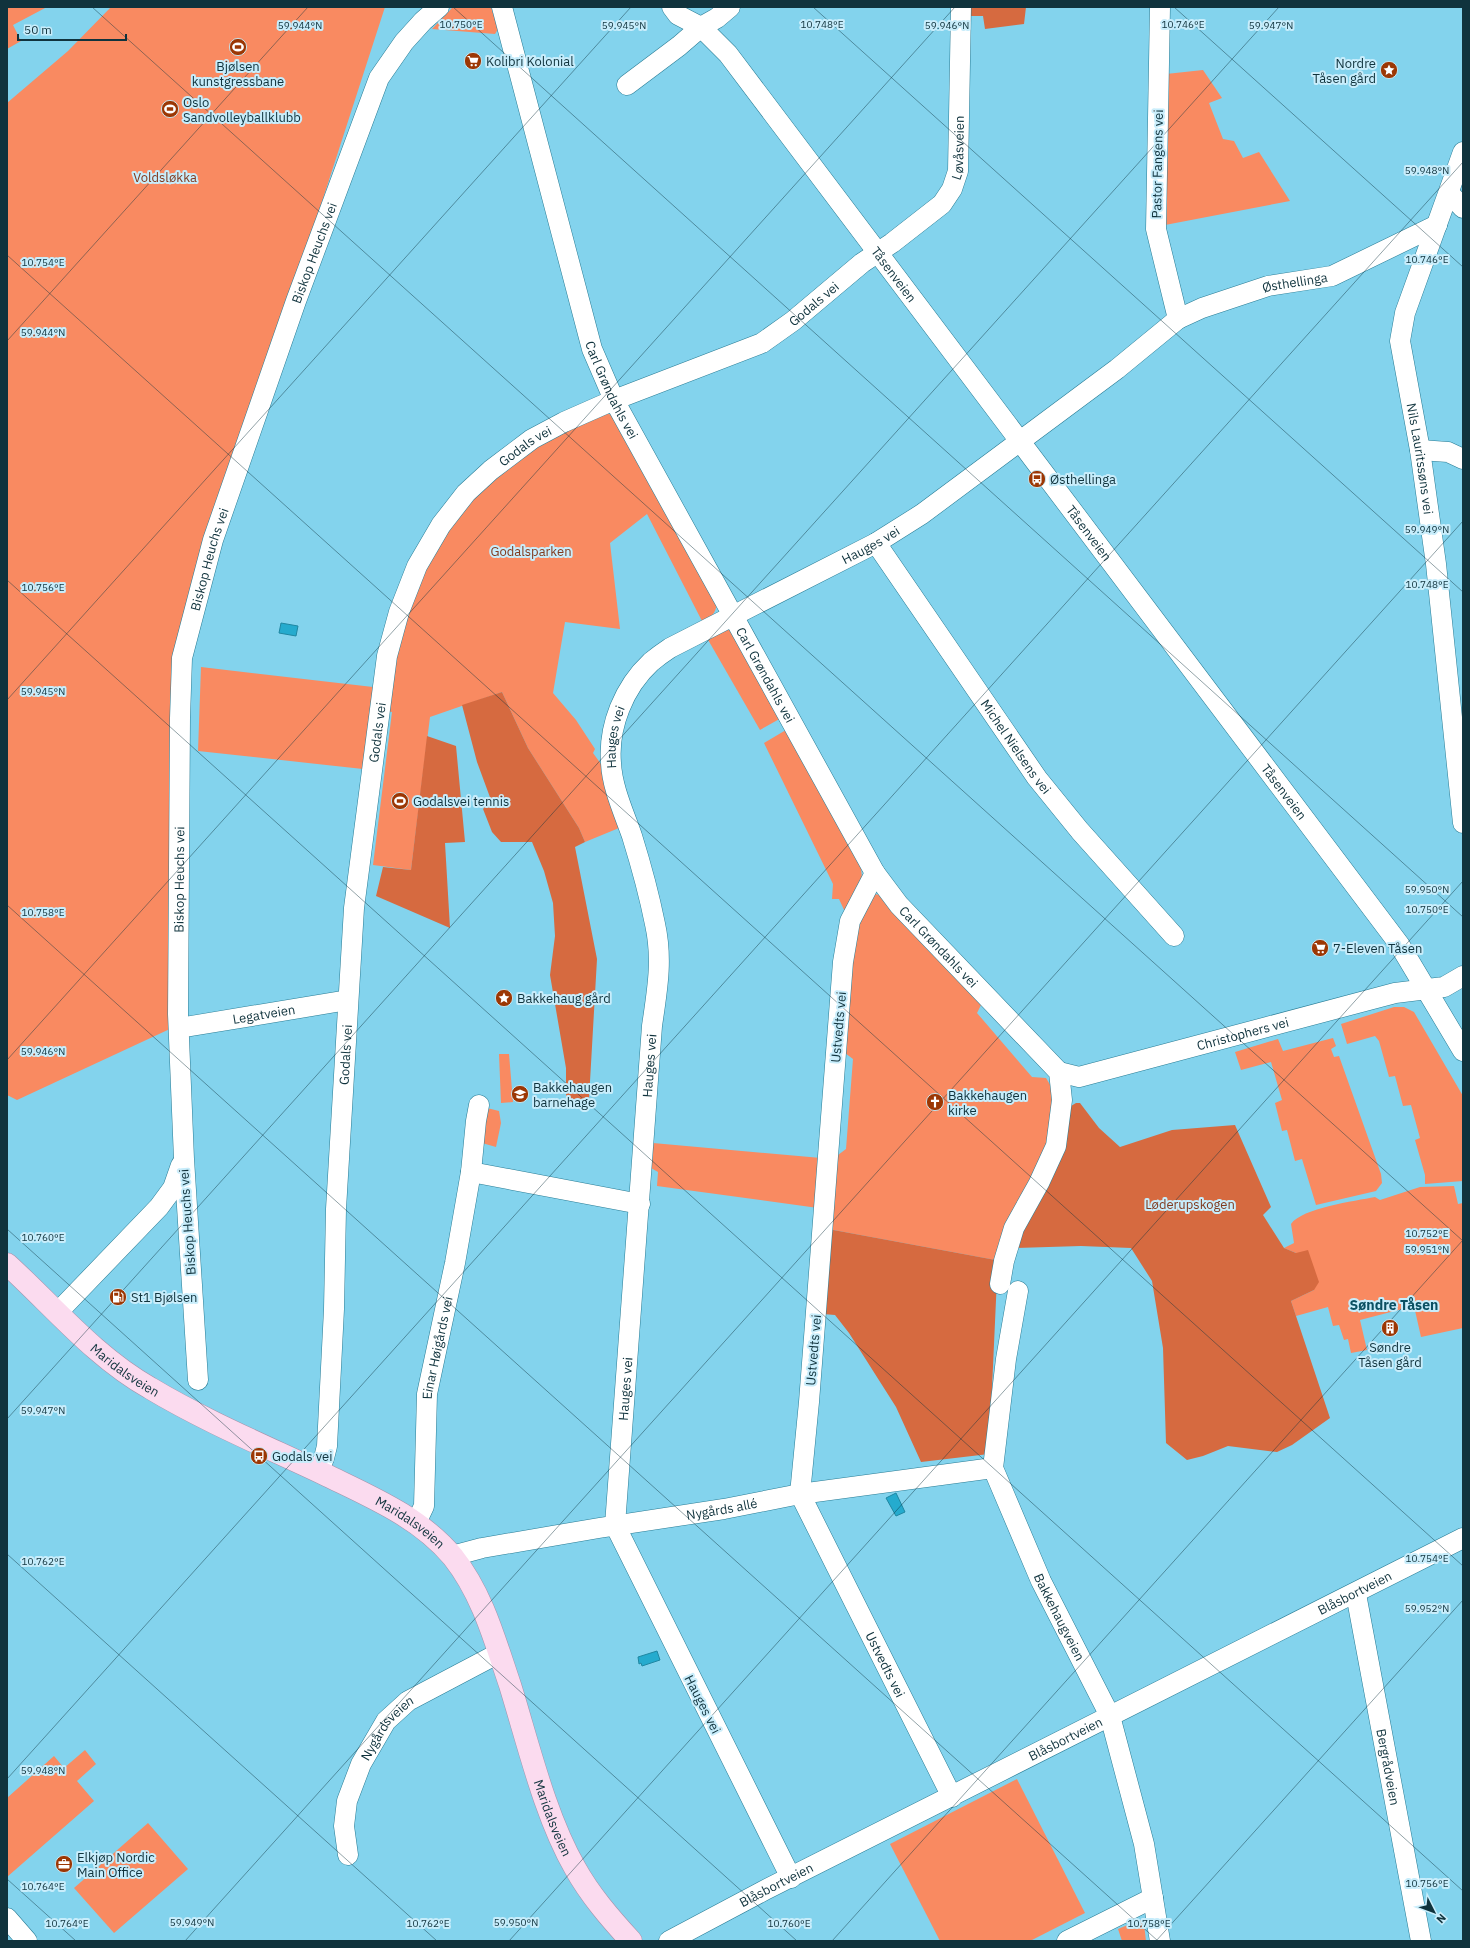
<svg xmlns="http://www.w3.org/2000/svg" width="1470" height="1948" viewBox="0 0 1470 1948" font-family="'IBM Plex Sans',sans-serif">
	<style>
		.green { fill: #f98a61 }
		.forest { fill: #d66a40 }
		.water { fill: #25abce; stroke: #1f87a2 }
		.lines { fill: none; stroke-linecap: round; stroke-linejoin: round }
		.minor-casing { stroke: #287c95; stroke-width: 21 }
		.major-casing { stroke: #a791aa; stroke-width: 23 }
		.minor { stroke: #fff; stroke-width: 20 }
		.major { stroke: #fbdbef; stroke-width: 22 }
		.ticks { fill: none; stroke: #10333d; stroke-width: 1; stroke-opacity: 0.45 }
		.labels { text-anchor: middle; stroke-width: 4; stroke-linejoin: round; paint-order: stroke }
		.poi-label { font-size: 13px; fill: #10333d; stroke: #c8edfb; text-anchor: start }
		.street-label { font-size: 13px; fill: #10333d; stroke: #c8edfb }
		.park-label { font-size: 13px; fill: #813a1e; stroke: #c8edfb }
		.neighbourhood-label { font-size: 14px; font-weight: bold; fill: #0b5062; stroke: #c8edfb }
		.ticks-label { font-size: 10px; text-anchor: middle; fill: #10333d; stroke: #c8edfb; stroke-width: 4; stroke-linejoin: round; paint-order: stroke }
	</style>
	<rect width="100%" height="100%" fill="#83d3ed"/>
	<g class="green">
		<polygon points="7,7 47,7 13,25 21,41 7,49"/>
		<polygon points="111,7 385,7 219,520 184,659 172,1028 17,1100 7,1095 7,103 68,51"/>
		<polygon points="453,7 491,7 498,29 495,34 432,29"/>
		<polygon points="1203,70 1222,98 1209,103 1223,139 1234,141 1243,158 1259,152 1290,201 1165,225 1166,74"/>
		<path d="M 601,412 L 616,416 L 717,604 C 715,614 712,617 702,621 L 647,514 L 610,543 L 620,629 L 565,622 L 553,693 L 576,720 L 595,749 L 593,753 L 601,764 L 619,828 L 585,842 L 579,828 L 528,748 L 502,692 L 430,717 L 411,870 L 373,865 L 392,712 L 386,711 L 396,659 L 420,573 L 469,502 L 527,450 Z"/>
		<polygon points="724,628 729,629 783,717 760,730 707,638"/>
		<polygon points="201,667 373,687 363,769 198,751"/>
		<polygon points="791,727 860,859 862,878 845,912 839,899 832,899 833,884 764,743"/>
		<polygon points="874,894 880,895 982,1003 977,1013 1032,1077 1046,1078 1052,1088 1055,1122 1001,1261 828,1229 834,1158 846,1149 853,1059 841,1050 855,926"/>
		<polygon points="1394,1007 1404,1007 1414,1012 1463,1096 1463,1181 1425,1184 1425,1175 1415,1140 1420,1138 1411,1105 1403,1106 1395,1076 1389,1077 1379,1041 1375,1036 1347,1044 1341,1024"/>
		<polygon points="1333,1038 1336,1046 1331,1049 1334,1057 1339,1056 1381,1174 1382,1183 1376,1191 1316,1205 1302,1159 1295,1161 1287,1130 1282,1131 1275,1103 1282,1100 1271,1062 1241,1070 1235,1052 1278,1039 1283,1051"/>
		<polygon points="499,1054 509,1054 513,1102 501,1103"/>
		<polygon points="487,1108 499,1111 501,1123 496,1147 482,1143"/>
		<polygon points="653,1143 821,1158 818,1208 657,1186 658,1172 651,1168"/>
		<path d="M 1454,1186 L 1458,1204 L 1463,1203 L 1463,1328 L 1421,1337 L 1414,1306 L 1360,1320 L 1367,1350 L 1351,1353 L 1348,1339 L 1344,1340 L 1339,1325 L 1333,1326 L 1328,1307 L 1296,1316 L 1291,1301 L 1314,1290 L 1296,1253 L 1284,1248 L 1294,1243 L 1291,1224 C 1302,1208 1355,1201 1375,1197 L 1380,1200 L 1420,1187 Z"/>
		<polygon points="85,1750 96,1764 77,1781 94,1801 7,1877 7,1798 54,1756 64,1768"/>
		<polygon points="1017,1779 1085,1913 1030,1941 940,1941 890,1844"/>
		<polygon points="148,1823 188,1869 114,1933 74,1888"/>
		<polygon points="1140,1920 1144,1924 1146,1941 1122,1941 1118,1929"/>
	</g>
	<g class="forest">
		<polygon points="967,7 1026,7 1024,24 985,29 983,16 967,16"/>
		<polygon points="502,692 528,748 579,828 585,842 575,847 597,959 589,1099 566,1099 566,1068 550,975 555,936 553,903 544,871 532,842 501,842 492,832 483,809 491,800 477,762 462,705"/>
		<polygon points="427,736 456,746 465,842 445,843 450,928 376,896 383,867 411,870"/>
		<polygon points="1076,1103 1080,1103 1099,1128 1120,1147 1172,1130 1235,1125 1271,1207 1263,1215 1284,1248 1296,1253 1308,1250 1319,1282 1314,1290 1291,1301 1330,1418 1292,1445 1277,1452 1228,1446 1203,1456 1187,1460 1166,1443 1163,1348 1152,1281 1131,1248 1081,1246 1015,1248 1071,1106"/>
		<polygon points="828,1229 1001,1261 997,1278 989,1454 921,1462 896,1407 849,1333 835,1315 823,1314"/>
	</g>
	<g class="water">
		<polygon points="281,623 298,626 296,636 279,633"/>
		<polygon points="896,1493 905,1512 896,1516 886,1498"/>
		<polygon points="657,1651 660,1660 642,1666 641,1663 639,1664 638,1657"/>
	</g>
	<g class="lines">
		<defs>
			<g id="minor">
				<path id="s1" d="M 502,7 L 592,349 L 614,400 L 875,873 L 899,905 L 1059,1072 L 1062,1100 L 1056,1146 L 1039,1183 L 1014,1228 L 1004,1261 L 1000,1284"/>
				<path id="s2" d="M 672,7 L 678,15 L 701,27 L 728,54 L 1399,944 L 1463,1051"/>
				<polyline points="1160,7 1156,229 1178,319"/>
				<polyline points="627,85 679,46 701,27 717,18 730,7"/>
				<path id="s3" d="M 1463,152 L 1405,313 L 1400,341 L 1420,450 L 1436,564 L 1463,823"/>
				<polyline points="1449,193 1463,208"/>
				<polyline points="1420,450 1448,452 1463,459"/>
				<path id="s4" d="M 876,543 L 1037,778 L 1080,831 L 1174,936"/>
				<path id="s5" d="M 875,873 L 850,921 L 843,962 L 809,1402 L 800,1494 L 952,1797"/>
				<path id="s6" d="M 179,1028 L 348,1000"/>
				<path id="s7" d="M 1059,1072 L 1079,1077 L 1395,993 L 1444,987 L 1463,976"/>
				<polyline points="471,1172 640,1204"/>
				<path id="s8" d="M 1018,1291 L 1006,1359 L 993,1468 L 1041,1581 L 1110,1716 L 1144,1844 L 1160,1941"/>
				<polyline points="58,1312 159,1207 173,1188 181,1165"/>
				<path id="s9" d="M 198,1380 L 184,1159 L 178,1014 L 180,718 L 182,658 L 213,540 L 296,301 L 379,78 L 404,42 L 423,21 L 439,7"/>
				<path id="s10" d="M 319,1472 L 324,1458 L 327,1446 L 334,1309 L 336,1209 L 354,908 L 387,656 L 399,612 L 417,566 L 441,525 L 466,493 L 491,470 L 532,439 L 564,422 L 614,400 L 762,343 L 793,321 L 862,263 L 892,243 L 942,204 L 952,189 L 958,171 L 961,7"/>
				<path id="s11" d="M 416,1523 L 424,1506 L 427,1394 L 455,1263 L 471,1172 L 476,1121 L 479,1105"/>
				<path id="s12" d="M 452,1556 L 482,1548 L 599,1528 L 724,1509 L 800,1494 L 993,1468"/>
				<path id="s13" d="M 1356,1594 L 1421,1941"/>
				<path id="s14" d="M 348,1855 L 344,1826 L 347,1801 L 361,1764 L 386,1721 L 408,1701 L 499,1653"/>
				<path id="s15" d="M 791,1878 L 615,1525 L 652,1026 C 657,991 663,960 655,924 C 649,894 641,865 632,836 C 624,813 612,787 611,763 C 608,726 624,687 651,662 C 657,657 664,652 670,648 L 876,543 L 922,514 L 1117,369 L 1178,319 L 1202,308 L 1268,286 L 1332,276 L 1437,225"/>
				<polyline points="7,1918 27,1941"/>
				<path id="s16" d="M 669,1941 L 765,1890 L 1463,1538"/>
				<polyline points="1067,1941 1153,1898"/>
			</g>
			<g id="major">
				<path id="s17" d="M 7,1264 C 53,1306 95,1357 150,1388 C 205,1421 265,1446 324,1474 C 369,1496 420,1517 453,1557 C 483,1595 495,1641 510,1685 C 528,1743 545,1816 575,1868 C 590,1895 610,1918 631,1941"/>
			</g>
		</defs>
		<use href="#minor" class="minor-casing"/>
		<use href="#major" class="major-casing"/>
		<use href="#minor" class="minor"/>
		<use href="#major" class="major"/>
	</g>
	<path class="ticks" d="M 92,7 L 1463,1241M 453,7 L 1463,917M 813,7 L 1463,592M 1174,7 L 1463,267M 7,255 L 1463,1566M 7,341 L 308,7M 7,580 L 1463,1891M 7,700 L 631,7M 7,905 L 1158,1941M 7,1060 L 955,7M 7,1229 L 797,1941M 7,1419 L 1279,7M 7,1554 L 437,1941M 7,1779 L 1463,162M 7,1879 L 76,1941M 185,1941 L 1463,521M 509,1941 L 1463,881M 832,1941 L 1463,1240M 1156,1941 L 1463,1600"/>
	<defs>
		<symbol id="stadium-disc" viewBox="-11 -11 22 22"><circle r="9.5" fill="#9c3704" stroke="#c8edfb"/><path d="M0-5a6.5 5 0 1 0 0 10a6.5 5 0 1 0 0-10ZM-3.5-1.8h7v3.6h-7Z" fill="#fff"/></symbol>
		<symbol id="supermarket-disc" viewBox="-11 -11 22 22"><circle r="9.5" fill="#9c3704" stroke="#c8edfb"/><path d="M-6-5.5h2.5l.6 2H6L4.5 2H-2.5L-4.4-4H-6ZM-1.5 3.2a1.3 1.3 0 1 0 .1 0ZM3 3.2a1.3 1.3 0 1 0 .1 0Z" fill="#fff"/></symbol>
		<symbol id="sight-disc" viewBox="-11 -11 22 22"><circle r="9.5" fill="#9c3704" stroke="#c8edfb"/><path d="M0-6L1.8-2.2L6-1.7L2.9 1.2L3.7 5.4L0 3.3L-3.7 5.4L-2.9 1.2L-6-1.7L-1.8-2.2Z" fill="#fff"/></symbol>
		<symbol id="bus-disc" viewBox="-11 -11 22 22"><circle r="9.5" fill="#9c3704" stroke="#c8edfb"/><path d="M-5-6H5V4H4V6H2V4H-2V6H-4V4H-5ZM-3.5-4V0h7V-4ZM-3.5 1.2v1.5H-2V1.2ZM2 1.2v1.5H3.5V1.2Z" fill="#fff"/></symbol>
		<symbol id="school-disc" viewBox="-11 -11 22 22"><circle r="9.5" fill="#9c3704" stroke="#c8edfb"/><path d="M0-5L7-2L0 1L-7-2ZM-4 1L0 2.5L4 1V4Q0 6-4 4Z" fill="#fff"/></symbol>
		<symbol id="church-disc" viewBox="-11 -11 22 22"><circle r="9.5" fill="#9c3704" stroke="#c8edfb"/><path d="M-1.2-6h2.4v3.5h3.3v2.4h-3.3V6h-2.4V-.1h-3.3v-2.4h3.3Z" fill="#fff"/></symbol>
		<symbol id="fuel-disc" viewBox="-11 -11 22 22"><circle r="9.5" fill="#9c3704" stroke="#c8edfb"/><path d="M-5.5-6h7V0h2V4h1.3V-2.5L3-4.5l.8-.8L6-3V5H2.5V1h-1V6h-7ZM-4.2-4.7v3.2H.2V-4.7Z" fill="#fff"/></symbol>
		<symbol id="building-disc" viewBox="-11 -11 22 22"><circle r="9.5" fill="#9c3704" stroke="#c8edfb"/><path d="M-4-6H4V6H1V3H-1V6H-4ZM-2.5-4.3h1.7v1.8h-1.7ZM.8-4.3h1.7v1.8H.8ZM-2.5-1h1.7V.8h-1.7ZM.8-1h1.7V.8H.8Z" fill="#fff"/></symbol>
		<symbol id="office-disc" viewBox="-11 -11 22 22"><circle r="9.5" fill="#9c3704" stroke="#c8edfb"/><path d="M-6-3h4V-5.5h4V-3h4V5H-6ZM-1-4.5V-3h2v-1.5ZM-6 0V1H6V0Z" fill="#fff"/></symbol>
	</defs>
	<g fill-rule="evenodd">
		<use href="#stadium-disc" x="228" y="37" width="20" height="20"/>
		<use href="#supermarket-disc" x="463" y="51" width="20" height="20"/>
		<use href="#sight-disc" x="1379" y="60" width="20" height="20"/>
		<use href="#stadium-disc" x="160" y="99" width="20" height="20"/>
		<use href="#bus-disc" x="1027" y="469" width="20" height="20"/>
		<use href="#stadium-disc" x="390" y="791" width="20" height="20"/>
		<use href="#supermarket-disc" x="1310" y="938" width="20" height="20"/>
		<use href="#sight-disc" x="494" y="988" width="20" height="20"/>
		<use href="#school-disc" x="510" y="1084" width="20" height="20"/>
		<use href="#church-disc" x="925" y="1092" width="20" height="20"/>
		<use href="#fuel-disc" x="108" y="1287" width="20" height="20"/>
		<use href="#building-disc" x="1380" y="1318" width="20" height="20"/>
		<use href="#bus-disc" x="249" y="1446" width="20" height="20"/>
		<use href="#office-disc" x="54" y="1854" width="20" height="20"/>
	</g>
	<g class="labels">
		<g class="poi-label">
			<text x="486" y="66">Kolibri Kolonial</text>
			<text x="1376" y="68" text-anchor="end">Nordre<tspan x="1376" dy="15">Tåsen gård</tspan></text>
			<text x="238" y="71" text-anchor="middle">Bjølsen<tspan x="238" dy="15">kunstgressbane</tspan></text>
			<text x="183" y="107">Oslo<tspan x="183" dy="15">Sandvolleyballklubb</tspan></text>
			<text x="1050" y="484">Østhellinga</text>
			<text x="413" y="806">Godalsvei tennis</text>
			<text x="1333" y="953">7-Eleven Tåsen</text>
			<text x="517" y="1003">Bakkehaug gård</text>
			<text x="533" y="1092">Bakkehaugen<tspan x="533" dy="15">barnehage</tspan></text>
			<text x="948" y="1100">Bakkehaugen<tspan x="948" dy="15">kirke</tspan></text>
			<text x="131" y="1302">St1 Bjølsen</text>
			<text x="1390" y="1352" text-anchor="middle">Søndre<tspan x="1390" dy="15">Tåsen gård</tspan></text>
			<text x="272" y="1461">Godals vei</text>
			<text x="77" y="1862">Elkjøp Nordic<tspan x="77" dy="15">Main Office</tspan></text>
		</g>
		<g class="street-label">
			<text dy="5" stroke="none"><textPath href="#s10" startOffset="1626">Løvåsveien</textPath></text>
			<text transform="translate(1157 164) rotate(-89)" y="5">Pastor Fangens vei</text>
			<text dy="5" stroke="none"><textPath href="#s9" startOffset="1149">Biskop Heuchs vei</textPath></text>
			<text dy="5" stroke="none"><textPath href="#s2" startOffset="350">Tåsenveien</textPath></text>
			<text dy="5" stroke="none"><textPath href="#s15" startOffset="2031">Østhellinga</textPath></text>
			<text dy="5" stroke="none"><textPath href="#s10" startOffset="1403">Godals vei</textPath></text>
			<text dy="5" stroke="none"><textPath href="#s1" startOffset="399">Carl Grøndahls vei</textPath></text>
			<text dy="5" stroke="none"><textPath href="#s10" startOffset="1079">Godals vei</textPath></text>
			<text dy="5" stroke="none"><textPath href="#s3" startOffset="319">Nils Lauritssøns vei</textPath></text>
			<text dy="5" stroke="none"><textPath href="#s2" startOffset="674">Tåsenveien</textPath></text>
			<text dy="5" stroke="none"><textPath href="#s15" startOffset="1526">Hauges vei</textPath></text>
			<text dy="5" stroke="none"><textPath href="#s9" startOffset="825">Biskop Heuchs vei</textPath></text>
			<text dy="5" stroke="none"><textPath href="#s1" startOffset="723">Carl Grøndahls vei</textPath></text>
			<text dy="5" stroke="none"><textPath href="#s10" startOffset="743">Godals vei</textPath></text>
			<text dy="5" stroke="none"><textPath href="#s15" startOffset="1191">Hauges vei</textPath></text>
			<text dy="5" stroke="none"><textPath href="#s4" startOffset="247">Michel Nielsens vei</textPath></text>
			<text dy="5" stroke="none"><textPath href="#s2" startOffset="998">Tåsenveien</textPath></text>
			<text dy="5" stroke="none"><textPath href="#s9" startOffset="501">Biskop Heuchs vei</textPath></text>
			<text dy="5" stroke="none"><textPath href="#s1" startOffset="1047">Carl Grøndahls vei</textPath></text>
			<text dy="5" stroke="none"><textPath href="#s6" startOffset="86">Legatveien</textPath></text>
			<text transform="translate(838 1027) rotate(-85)" y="5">Ustvedts vei</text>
			<text dy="5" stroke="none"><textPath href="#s7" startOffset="190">Christophers vei</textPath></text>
			<text dy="5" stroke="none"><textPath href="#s10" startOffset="419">Godals vei</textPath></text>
			<text dy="5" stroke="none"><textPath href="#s15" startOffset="855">Hauges vei</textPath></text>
			<text transform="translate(187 1222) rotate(-94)" y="5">Biskop Heuchs vei</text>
			<text dy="5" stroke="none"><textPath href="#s11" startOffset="178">Einar Høigårds vei</textPath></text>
			<text transform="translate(813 1350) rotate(-85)" y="5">Ustvedts vei</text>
			<text dy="5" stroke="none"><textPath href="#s17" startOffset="159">Maridalsveien</textPath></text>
			<text dy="5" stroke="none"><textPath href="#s15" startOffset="531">Hauges vei</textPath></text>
			<text dy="5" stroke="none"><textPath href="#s12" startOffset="274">Nygårds allé</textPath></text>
			<text dy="5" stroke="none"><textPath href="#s17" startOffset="483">Maridalsveien</textPath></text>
			<text dy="5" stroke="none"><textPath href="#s16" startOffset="769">Blåsbortveien</textPath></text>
			<text dy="5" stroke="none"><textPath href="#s8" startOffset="342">Bakkehaugveien</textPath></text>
			<text dy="5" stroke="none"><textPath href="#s5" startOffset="820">Ustvedts vei</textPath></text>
			<text transform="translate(703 1704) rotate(63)" y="5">Hauges vei</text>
			<text dy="5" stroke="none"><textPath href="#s14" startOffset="139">Nygårdsveien</textPath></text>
			<text dy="5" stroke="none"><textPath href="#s16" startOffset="445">Blåsbortveien</textPath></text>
			<text dy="5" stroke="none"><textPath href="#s13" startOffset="176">Bergrådveien</textPath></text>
			<text dy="5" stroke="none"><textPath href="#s17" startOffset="819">Maridalsveien</textPath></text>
			<text dy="5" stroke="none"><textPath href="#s16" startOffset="121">Blåsbortveien</textPath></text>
		</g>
		<g class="park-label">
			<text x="165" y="182">Voldsløkka</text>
			<text x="531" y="556">Godalsparken</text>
			<text x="1190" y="1209">Løderupskogen</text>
		</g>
		<g class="neighbourhood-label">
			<text x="1394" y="1310">Søndre Tåsen</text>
		</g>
	</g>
	<g class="ticks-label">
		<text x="461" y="28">10.750°E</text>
		<text x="822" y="28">10.748°E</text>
		<text x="1183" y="28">10.746°E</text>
		<text x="300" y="29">59.944°N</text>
		<text x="624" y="29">59.945°N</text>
		<text x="947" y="29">59.946°N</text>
		<text x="1271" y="29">59.947°N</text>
		<text x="1427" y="174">59.948°N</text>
		<text x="1427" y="263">10.746°E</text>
		<text x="43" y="266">10.754°E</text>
		<text x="43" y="336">59.944°N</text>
		<text x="1427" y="533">59.949°N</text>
		<text x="1427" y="588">10.748°E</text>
		<text x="43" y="591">10.756°E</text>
		<text x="43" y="695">59.945°N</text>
		<text x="1427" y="893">59.950°N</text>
		<text x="1427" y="913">10.750°E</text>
		<text x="43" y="916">10.758°E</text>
		<text x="43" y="1055">59.946°N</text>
		<text x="1427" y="1237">10.752°E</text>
		<text x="43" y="1241">10.760°E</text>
		<text x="1427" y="1253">59.951°N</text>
		<text x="43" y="1414">59.947°N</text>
		<text x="1427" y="1562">10.754°E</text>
		<text x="43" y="1565">10.762°E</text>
		<text x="1427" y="1612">59.952°N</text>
		<text x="43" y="1774">59.948°N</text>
		<text x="1427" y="1887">10.756°E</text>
		<text x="43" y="1890">10.764°E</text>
		<text x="192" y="1926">59.949°N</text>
		<text x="516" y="1926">59.950°N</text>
		<text x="67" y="1927">10.764°E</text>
		<text x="428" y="1927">10.762°E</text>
		<text x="789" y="1927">10.760°E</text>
		<text x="1149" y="1927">10.758°E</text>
	</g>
	<rect width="1470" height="1948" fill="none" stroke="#10333d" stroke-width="16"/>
	<g transform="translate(1434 1912) rotate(132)" stroke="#c8edfb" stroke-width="3" paint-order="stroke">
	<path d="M0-3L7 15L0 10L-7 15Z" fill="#10333d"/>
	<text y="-6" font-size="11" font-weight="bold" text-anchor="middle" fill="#10333d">N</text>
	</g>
	<path d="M18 34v6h108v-6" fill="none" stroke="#10333d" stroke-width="2"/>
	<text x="24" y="34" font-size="12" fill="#10333d" stroke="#c8edfb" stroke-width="3" paint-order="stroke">50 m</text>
</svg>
